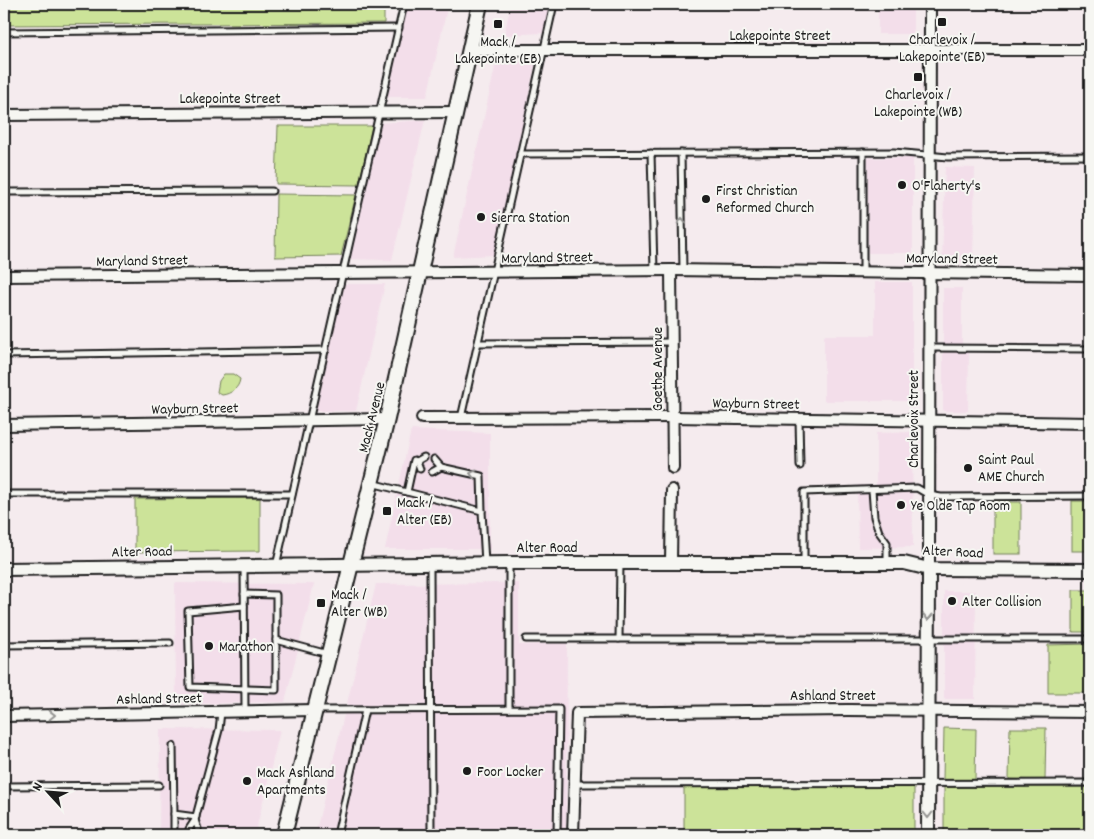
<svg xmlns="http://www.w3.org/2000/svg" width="1094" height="839" viewBox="0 0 1094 839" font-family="Dekko,sans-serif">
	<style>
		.built { fill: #f3deea }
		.green { fill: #cce399; stroke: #74805a }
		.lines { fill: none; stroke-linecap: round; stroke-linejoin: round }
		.service-casing { stroke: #1c1c1c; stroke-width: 9 }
		.minor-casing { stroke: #1c1c1c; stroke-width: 14 }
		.tertiary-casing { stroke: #1c1c1c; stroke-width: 16 }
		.secondary-casing { stroke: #1c1c1c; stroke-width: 18 }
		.service { stroke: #f6f6f2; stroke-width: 5 }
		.minor { stroke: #f6f6f2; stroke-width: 10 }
		.tertiary { stroke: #f6f6f2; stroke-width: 12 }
		.secondary { stroke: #f6f6f2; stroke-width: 14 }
		.oneway { stroke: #949492 }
		.poi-dot { fill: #1c1c1c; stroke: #f6f6f2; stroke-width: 2 }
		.labels { text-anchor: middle; stroke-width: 4; stroke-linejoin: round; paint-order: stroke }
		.street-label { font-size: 15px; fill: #1c1c1c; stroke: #f6f6f2 }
		.poi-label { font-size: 15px; fill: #1c1c1c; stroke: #f6f6f2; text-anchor: start }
	</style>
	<rect width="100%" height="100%" fill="#f5ebee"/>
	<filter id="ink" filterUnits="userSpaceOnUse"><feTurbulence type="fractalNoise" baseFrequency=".02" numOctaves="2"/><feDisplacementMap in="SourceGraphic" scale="10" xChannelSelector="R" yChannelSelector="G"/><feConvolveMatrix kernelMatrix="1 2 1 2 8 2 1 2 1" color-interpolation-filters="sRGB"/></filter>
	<g filter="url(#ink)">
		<g class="built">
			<polygon points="405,4 448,4 427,97 383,97"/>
			<polygon points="511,4 550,4 543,33 504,35"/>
			<rect x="878" y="4" width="35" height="30"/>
			<polygon points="536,60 495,255 453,257 496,63"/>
			<polygon points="425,120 392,260 343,259 380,123"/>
			<rect x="868" y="158" width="45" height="95"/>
			<polygon points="945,167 975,168 973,262 942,262"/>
			<polygon points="875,282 912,282 912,401 824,401 824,335 875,335"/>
			<polygon points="338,284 385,284 356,411 307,411"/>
			<polygon points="943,288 962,288 962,349 969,350 968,411 943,411"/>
			<polygon points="411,430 490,433 490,549 385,549"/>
			<polygon points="912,432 913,547 858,548 857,485 876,485 876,433"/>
			<polygon points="175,583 314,584 285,702 176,704"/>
			<polygon points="519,583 519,645 567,643 566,835 315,835 376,584"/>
			<polygon points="944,591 976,591 975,699 944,699"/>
			<polygon points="160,729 280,730 255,835 159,835"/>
		</g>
		<g class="green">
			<polygon points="4,4 384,4 384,23 4,25"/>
			<polygon points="278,126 372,126 359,185 276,184"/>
			<polygon points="276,194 356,195 341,256 275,257"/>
			<path d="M 224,374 L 233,374 L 240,379 C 239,388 231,394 222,395 L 217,392 L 219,381 Z"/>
			<polygon points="260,498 260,551 135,552 135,499"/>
			<rect x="1072" y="501" width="18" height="50"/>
			<rect x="993" y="502" width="28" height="52"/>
			<rect x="1073" y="590" width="17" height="42"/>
			<polygon points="1090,644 1090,693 1048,693 1048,645"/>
			<polygon points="944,728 976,729 975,780 943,780"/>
			<polygon points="1010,728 1046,728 1045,780 1009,779"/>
			<rect x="684" y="787" width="230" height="48"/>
			<rect x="944" y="787" width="143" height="48"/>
		</g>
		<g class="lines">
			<defs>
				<g id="service">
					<polyline points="4,32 399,28"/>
					<polyline points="863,152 863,272"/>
					<polyline points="651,153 654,270"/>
					<polyline points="681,153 683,270"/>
					<polyline points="520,154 894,152 948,157 1090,156"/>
					<polyline points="4,192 272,191"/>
					<polyline points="478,343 672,342"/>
					<polyline points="930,348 1090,349"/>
					<polyline points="4,355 326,350"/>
					<polyline points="461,418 554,4"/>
					<polyline points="799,419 800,466"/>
					<polyline points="434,459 441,467"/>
					<polyline points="417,461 420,469"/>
					<polyline points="432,472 441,467 481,476 482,511"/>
					<polyline points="371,483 482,511 485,563"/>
					<polyline points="872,490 874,517 879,532 887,543 887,563"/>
					<polyline points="407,492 414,460 417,461 424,457"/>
					<polyline points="4,494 292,494"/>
					<polyline points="509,563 509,709"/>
					<polyline points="804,563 804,492 917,488 929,495 941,497 1090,496"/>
					<polyline points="430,564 431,835"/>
					<polyline points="276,566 404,4"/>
					<polyline points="244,567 245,711"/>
					<polyline points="244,594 276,595 276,690 190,687 188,611 244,606"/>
					<polyline points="526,639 1090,639"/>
					<polyline points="619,639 620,563"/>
					<polyline points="276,640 328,654"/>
					<polyline points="4,645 170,643"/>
					<polyline points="317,710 559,709 557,835"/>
					<polyline points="173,746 174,814 196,817"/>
					<polyline points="575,784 1090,783"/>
					<polyline points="4,786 159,785"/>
					<polyline points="174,814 174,828"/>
					<polyline points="195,820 219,730 221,712"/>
					<polyline points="189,835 189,829 195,820 198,829 197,835"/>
					<polyline points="337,835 365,710"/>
				</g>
				<g id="minor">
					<polyline points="470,50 1090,50"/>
					<polyline points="4,115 456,112"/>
					<polyline points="671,270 673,468"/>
					<polyline points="4,276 671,270 1090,275"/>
					<polyline points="422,418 673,417 1090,423"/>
					<polyline points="4,425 387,419"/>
					<polyline points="671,563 672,490"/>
					<polyline points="929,569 930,4"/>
					<polyline points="4,716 314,710"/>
					<polyline points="573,835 577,713 848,710 1090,712"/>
				</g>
				<g id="tertiary">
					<polyline points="4,569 509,563 904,563 929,569 1090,570"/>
					<polyline points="928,835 929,569"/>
				</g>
				<polyline id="secondary" points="284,835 387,419 480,4"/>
			</defs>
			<use href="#service" class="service-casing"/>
			<use href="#minor" class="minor-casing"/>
			<use href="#tertiary" class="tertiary-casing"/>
			<use href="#secondary" class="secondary-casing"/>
			<use href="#service" class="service"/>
			<use href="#minor" class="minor"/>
			<use href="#tertiary" class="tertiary"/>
			<use href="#secondary" class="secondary"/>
		</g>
		<defs><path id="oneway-chevron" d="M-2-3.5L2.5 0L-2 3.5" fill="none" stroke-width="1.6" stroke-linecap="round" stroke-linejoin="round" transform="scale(1.25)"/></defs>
		<g class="oneway">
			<use href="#oneway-chevron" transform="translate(682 221) rotate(-91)"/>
			<use href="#oneway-chevron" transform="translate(473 474) rotate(-165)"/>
			<use href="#oneway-chevron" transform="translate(928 617) rotate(91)"/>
			<use href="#oneway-chevron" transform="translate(52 715) rotate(-1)"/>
			<use href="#oneway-chevron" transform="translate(928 815) rotate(90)"/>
		</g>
	</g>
	<g class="poi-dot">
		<rect x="937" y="17" width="10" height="10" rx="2.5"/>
		<rect x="493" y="19" width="10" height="10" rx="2.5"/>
		<rect x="913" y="72" width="10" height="10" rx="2.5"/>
		<circle cx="902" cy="185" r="5"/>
		<circle cx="706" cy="199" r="5"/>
		<circle cx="481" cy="217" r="5"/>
		<circle cx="968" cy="468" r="5"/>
		<circle cx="901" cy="505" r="5"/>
		<rect x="382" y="506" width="10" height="10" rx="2.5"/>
		<circle cx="952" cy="601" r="5"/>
		<rect x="316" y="598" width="10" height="10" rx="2.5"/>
		<circle cx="209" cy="646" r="5"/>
		<circle cx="467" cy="771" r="5"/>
		<circle cx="247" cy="781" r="5"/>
	</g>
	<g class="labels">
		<g class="street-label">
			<text x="780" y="40">Lakepointe Street</text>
			<text x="230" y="103">Lakepointe Street</text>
			<text transform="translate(547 257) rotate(-1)" y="5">Maryland Street</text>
			<text transform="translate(952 258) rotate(1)" y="5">Maryland Street</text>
			<text transform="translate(142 260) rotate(-1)" y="5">Maryland Street</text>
			<text transform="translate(657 369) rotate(-90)" y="5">Goethe Avenue</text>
			<text transform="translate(756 403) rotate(1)" y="5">Wayburn Street</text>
			<text transform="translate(195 408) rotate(-1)" y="5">Wayburn Street</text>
			<text transform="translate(371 417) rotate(-76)" y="5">Mack Avenue</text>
			<text transform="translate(913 419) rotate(-90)" y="5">Charlevoix Street</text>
			<text x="547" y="552">Alter Road</text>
			<text transform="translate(142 551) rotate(-1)" y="5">Alter Road</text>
			<text transform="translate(953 551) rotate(3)" y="5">Alter Road</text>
			<text x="833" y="700">Ashland Street</text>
			<text transform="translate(159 698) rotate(-1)" y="5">Ashland Street</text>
		</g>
		<g class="poi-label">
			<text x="942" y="44" text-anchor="middle">Charlevoix /<tspan x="942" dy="17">Lakepointe (EB)</tspan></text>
			<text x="498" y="46" text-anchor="middle">Mack /<tspan x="498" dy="17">Lakepointe (EB)</tspan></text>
			<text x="918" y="99" text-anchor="middle">Charlevoix /<tspan x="918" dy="17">Lakepointe (WB)</tspan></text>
			<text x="912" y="190">O'Flaherty's</text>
			<text x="716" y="195">First Christian<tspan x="716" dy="17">Reformed Church</tspan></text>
			<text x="491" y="222">Sierra Station</text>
			<text x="978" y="464">Saint Paul<tspan x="978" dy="17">AME Church</tspan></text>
			<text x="397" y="507">Mack /<tspan x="397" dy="17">Alter (EB)</tspan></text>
			<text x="911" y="510">Ye Olde Tap Room</text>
			<text x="331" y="599">Mack /<tspan x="331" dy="17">Alter (WB)</tspan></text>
			<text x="962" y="606">Alter Collision</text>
			<text x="219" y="651">Marathon</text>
			<text x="477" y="776">Foor Locker</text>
			<text x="257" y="777">Mack Ashland<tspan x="257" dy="17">Apartments</tspan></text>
		</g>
	</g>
	<rect width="1094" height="839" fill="none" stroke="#f6f6f2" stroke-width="20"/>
	<rect x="10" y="10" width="1074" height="819" fill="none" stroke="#1c1c1c" stroke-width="2" filter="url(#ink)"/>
	<g transform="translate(48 792) rotate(296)" stroke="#f6f6f2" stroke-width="4" paint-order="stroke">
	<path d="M0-4L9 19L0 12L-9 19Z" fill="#1c1c1c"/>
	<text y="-8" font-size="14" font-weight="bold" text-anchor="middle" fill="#1c1c1c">N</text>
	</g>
</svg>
